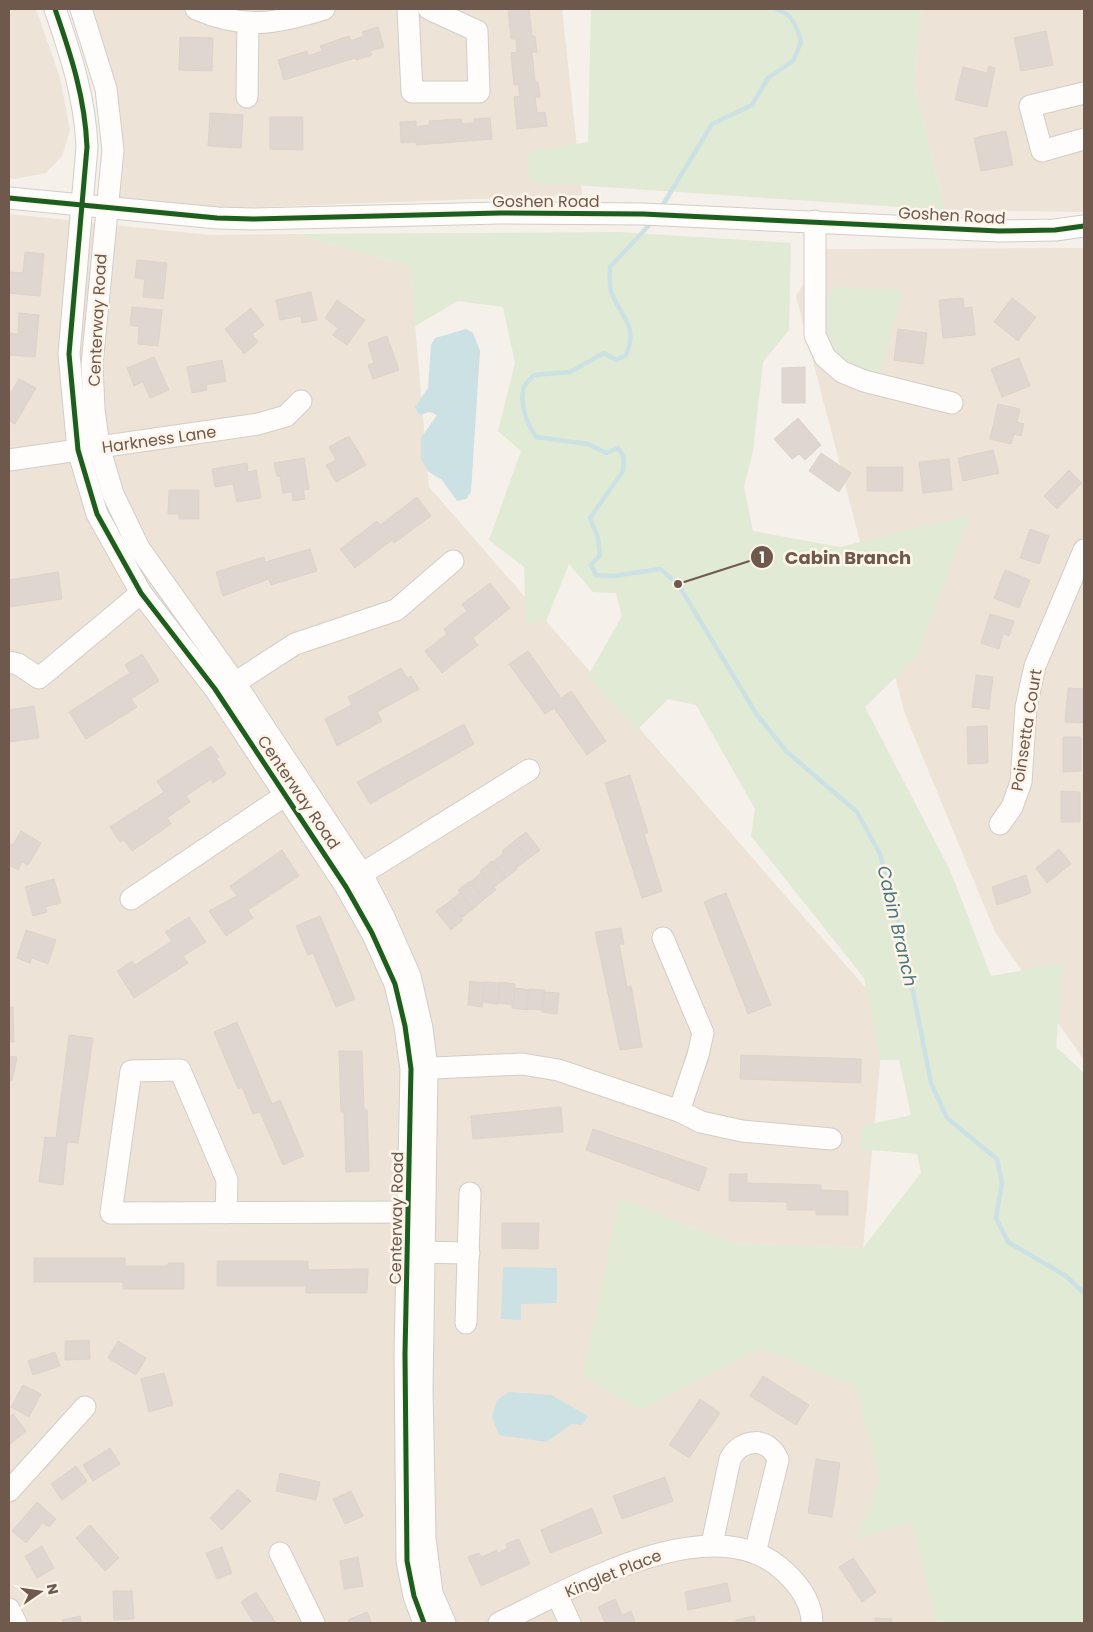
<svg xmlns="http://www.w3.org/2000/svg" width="1093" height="1632" viewBox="0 0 1093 1632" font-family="Poppins,sans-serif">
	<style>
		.residential { fill: #ede3d7 }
		.green { fill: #e1ead5 }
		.water { fill: #cce1e3 }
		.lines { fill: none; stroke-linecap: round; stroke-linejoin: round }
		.stream { stroke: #cce1e3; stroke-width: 4.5 }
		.building { fill: #ded6cf; stroke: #ddd3cc }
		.minor-casing { stroke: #d3cdc7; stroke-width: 23 }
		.minor { stroke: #fefdfc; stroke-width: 21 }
		.cycleway-casing { stroke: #fdf5e9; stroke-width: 8 }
		.cycleway { stroke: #1b5e20; stroke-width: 5 }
		.labels { text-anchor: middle; stroke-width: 5; stroke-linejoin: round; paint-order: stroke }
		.street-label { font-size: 16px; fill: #6f594c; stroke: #fdf5e9 }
		.water-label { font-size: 18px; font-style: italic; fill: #487680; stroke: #fdf5e9 }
		.leader { fill: none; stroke: #6f594c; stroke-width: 2 }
		.callout-dot { fill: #6f594c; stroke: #fdf5e9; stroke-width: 2 }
		.mark-label { font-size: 15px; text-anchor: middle; font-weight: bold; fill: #fff }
		.callout-label { font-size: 18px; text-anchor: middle; font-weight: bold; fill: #6f594c; stroke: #fdf5e9; stroke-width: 5; stroke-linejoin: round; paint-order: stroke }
	</style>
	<rect width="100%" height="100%" fill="#f5f0e9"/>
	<g class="residential">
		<polygon points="9,9 36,9 60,78 70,130 62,156 46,173 15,179 9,178"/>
		<polygon points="89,9 562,9 582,195 204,209 119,201 121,142"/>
		<polygon points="922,9 1084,9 1084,212 945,210 914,85"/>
		<polygon points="9,214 209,235 296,234 410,266 429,487 885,1010 863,1248 731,1243 620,1199 640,1410 761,1348 882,1393 937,1623 9,1623"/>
		<polygon points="1084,248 1084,1060 995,932 905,714 796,296 826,249"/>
	</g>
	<g class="green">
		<polygon points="591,9 922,9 914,85 945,210 530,182 527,152 588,142"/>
		<polygon points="618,232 791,243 789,330 763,362 753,451 744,487 753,531 840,547 970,515 917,656 865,707 950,870 991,976 1063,963 1056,1047 1084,1073 1084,1623 937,1623 912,1523 856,1539 880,1480 855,1386 761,1348 640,1410 583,1375 620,1199 731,1243 863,1248 921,1173 917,1154 860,1149 863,1126 911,1115 899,1060 880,1060 864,978 751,836 755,809 696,705 668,699 637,730 588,676 622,616 616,593 593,592 569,564 546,621 526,624 524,567 489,540 521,451 498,431 515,363 503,307 458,301 415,326 410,266 296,234"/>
		<polygon points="837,287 903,290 878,378 860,373 826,345 820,303"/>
	</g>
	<g class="water">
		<polygon points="466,329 473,333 480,351 471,492 466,499 457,501 442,480 429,472 421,459 421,438 437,415 430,412 419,415 415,407 428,388 431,345 435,338"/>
		<polygon points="503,1267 557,1268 557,1303 521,1304 521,1320 501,1319"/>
		<polygon points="509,1392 551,1395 588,1416 582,1425 572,1424 546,1442 499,1435 492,1417 497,1400"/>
	</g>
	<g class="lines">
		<g class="stream">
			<path d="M 661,208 L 712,124 L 752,105 L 768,78 L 793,61 L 801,42 C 797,27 792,13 776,9"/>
			<path d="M 653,221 L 610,267 C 610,274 609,284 611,291 C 620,318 639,323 626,355 L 616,360 L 604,353 L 570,372 L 534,375 C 531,378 526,383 524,387 C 519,404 527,424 536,437 L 588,444 L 606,453 L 618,448 L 624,458 L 623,471 L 590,518 L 598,538 L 600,555 L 591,565 L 596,575 L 613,576 L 660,569 L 678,584 L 757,715 L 786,751 L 857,812 L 880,854 L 903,940 L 931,1083 L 947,1118 L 997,1159 L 1002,1183 L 996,1218 L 1008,1242 L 1066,1276 L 1084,1293"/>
		</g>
	</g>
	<g class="building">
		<polygon points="508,9 529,9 532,36 535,36 537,52 532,52 535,82 538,82 540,97 535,97 537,113 545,112 547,126 517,129 514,97 520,96 518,84 514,85 511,53 517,52 516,39 511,39"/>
		<polygon points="378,27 384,47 370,51 372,55 356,60 355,58 284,80 278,60 307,51 308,56 322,51 320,46 349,36 351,41 364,36 362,32"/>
		<polygon points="1046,31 1053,65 1021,71 1014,38"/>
		<polygon points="180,37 213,38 212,71 179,70"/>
		<polygon points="989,66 995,68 987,107 955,100 963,67 987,73"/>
		<polygon points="210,113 243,115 241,148 208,146"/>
		<polygon points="270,117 303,117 303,150 270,149"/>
		<polygon points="490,118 492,139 416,145 416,142 401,143 400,122 416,121 416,127 430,125 429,121 461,119 462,124 474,123 474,119"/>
		<polygon points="1006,131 1013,165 981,171 974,138"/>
		<polygon points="25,252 44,254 40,296 9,293 9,272 23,273"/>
		<polygon points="137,260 167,263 163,299 143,297 145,279 135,278"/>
		<polygon points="311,292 317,320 302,323 301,316 280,320 276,300"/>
		<polygon points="963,298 964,308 972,307 975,335 943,338 939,300"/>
		<polygon points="1012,298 1036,317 1018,341 994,322"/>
		<polygon points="337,300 365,320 347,345 333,335 338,328 325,318"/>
		<polygon points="132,307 162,310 158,346 138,344 139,327 130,325"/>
		<polygon points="251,308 264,325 252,334 258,342 244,354 225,329"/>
		<polygon points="19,313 39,315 35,357 9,355 9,333 18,334"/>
		<polygon points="898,329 927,333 923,364 894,360"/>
		<polygon points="387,336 399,370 373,379 368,365 374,363 368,343"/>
		<polygon points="154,357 169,390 150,398 143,382 134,386 127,368"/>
		<polygon points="1019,358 1030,386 1002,397 991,369"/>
		<polygon points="222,360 226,381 206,385 207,390 192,393 187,367"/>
		<polygon points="805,367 805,403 782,403 782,368"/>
		<polygon points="19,379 36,388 15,424 9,421 9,396"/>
		<polygon points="998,404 1020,409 1017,422 1024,424 1021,436 1014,434 1011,444 990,439"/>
		<polygon points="798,418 821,445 805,460 799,454 792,459 774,439"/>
		<polygon points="349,436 366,465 336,482 326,465 336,460 329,447"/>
		<polygon points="993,450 999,473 963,481 958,458"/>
		<polygon points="821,453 851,473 839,492 809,471"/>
		<polygon points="304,458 309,489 303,490 305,499 293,501 292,492 283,493 280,476 277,476 274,463"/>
		<polygon points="949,459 952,490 923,493 919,462"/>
		<polygon points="247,463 248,472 256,470 261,498 237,502 233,484 215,487 212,469"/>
		<rect x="867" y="467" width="36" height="24"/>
		<polygon points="1069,470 1082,483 1057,509 1044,496"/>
		<polygon points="169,490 199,490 199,519 179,519 179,514 168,514"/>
		<polygon points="417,497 431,516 394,543 392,540 355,568 340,549 377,521 380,525"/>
		<polygon points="1030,529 1049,536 1039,564 1020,558"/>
		<polygon points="310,549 317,571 271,585 269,579 223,596 216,572 264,557 265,562"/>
		<polygon points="1005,570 1030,580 1019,608 994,598"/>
		<polygon points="58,572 62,599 9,607 9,580"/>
		<polygon points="490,583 510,608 473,638 478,645 442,673 425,651 447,634 444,629 467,611 462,604"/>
		<polygon points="990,614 1014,621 1009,636 1003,634 999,649 981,643"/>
		<polygon points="528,651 561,698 571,691 606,741 587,755 554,708 545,714 509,664"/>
		<polygon points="142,654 159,681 131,699 137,707 86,739 69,712 130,673 125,665"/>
		<polygon points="401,668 407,678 411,676 419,689 377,712 382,721 337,746 325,719 352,705 348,697"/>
		<polygon points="976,675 993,677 989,709 972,707"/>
		<polygon points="1068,688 1084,689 1084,723 1065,722"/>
		<polygon points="34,706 39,738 9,742 9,710"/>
		<polygon points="464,724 474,744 370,804 357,782"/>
		<polygon points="987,726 988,763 968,764 967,727"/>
		<polygon points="1063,737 1081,737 1081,771 1063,772"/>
		<polygon points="211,746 219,757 216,758 226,774 213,783 211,779 186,796 190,802 167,818 171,824 132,851 124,840 120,842 110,827 164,792 157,781"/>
		<polygon points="630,775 648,833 644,834 662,891 642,898 605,783"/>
		<polygon points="1061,791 1080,792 1080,822 1061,822"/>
		<polygon points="21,831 41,843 28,865 22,862 18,870 9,865 9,843 13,845"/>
		<polygon points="526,832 540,850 528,859 514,841"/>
		<polygon points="514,841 528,859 516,868 502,851"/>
		<polygon points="1059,849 1071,864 1047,883 1036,868"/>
		<polygon points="282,850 299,876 248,910 253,918 226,936 209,911 237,896 230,886"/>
		<polygon points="504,853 517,869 506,878 493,862"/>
		<polygon points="492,861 506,878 493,888 480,871"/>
		<polygon points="481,873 496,890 484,899 470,882"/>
		<polygon points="1026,875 1031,893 997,905 992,887"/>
		<polygon points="54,879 61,903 45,907 47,912 33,916 25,887"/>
		<polygon points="470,881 484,899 473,909 458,890"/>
		<polygon points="460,893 473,909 461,918 449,902"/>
		<polygon points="726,893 771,1005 748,1014 704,902"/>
		<polygon points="449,902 463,920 451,930 436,911"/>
		<polygon points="320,916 355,999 336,1007 313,953 308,955 296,926"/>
		<polygon points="189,917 206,942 183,956 188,963 134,998 117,971 132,961 135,965 172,941 165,932"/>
		<polygon points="621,928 624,944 619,944 627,987 631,986 642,1047 620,1050 595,932"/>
		<polygon points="26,930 56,940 48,964 32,958 30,963 17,958"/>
		<polygon points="470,981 485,983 482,1007 468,1005"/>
		<polygon points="485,982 500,983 498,1004 483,1002"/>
		<polygon points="500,982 515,984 513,1005 498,1003"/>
		<polygon points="515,988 529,990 527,1010 512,1008"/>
		<polygon points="529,989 545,990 542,1010 527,1009"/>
		<polygon points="545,992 559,993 557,1014 542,1012"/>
		<polygon points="9,1007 13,1007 14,1042 9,1042"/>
		<polygon points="237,1022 272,1104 280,1100 304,1156 283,1165 260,1112 253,1114 242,1087 238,1089 214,1032"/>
		<polygon points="69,1035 93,1038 78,1143 67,1142 63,1185 39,1182 45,1137 56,1138"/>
		<polygon points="339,1051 362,1051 364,1110 367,1110 369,1171 346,1172 344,1112 341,1112"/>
		<polygon points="741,1055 861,1059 861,1083 740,1079"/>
		<polygon points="9,1056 17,1057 12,1081 9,1080"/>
		<polygon points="561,1107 563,1132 473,1139 471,1116"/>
		<polygon points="593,1129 707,1168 699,1191 586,1150"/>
		<polygon points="729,1174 747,1174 747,1183 821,1185 821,1190 848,1191 848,1215 816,1215 816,1210 787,1210 787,1202 729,1201"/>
		<polygon points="502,1223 539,1223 538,1249 502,1248"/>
		<polygon points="34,1258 125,1258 125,1266 168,1266 168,1263 184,1263 184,1289 123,1289 123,1282 34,1282"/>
		<polygon points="217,1261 308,1261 308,1270 368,1269 367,1293 306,1293 306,1286 217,1286"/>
		<polygon points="89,1340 90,1359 65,1360 65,1341"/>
		<polygon points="118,1341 146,1358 136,1375 108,1358"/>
		<polygon points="55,1352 60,1366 33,1375 28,1361"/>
		<polygon points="164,1373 173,1405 149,1412 141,1379"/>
		<polygon points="763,1376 809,1405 796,1425 750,1396"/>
		<polygon points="23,1385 41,1394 29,1417 11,1407"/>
		<polygon points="700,1399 720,1413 689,1458 669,1445"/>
		<polygon points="13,1414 26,1431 9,1445 9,1417"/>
		<polygon points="110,1448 120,1464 93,1481 83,1465"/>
		<polygon points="816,1459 840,1463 832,1517 808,1513"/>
		<polygon points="76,1466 87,1481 62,1500 51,1484"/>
		<polygon points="280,1473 320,1482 316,1500 276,1491"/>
		<polygon points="665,1477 673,1501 622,1519 613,1496"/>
		<polygon points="238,1489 251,1501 222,1530 210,1518"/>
		<polygon points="351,1491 363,1516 345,1524 333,1499"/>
		<polygon points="37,1502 56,1519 49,1527 43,1523 26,1543 12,1531"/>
		<polygon points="592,1508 602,1533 550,1553 541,1530"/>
		<polygon points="90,1525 119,1558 105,1571 76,1538"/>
		<polygon points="519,1539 530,1564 481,1586 468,1557 479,1553 481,1557 497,1550 498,1553 508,1548 506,1544"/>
		<polygon points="42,1546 54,1568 37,1578 25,1556"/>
		<polygon points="222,1547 232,1573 217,1579 206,1553"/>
		<polygon points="358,1557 363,1586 344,1589 340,1561"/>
		<polygon points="853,1558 876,1592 862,1602 839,1567"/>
		<polygon points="727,1583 731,1601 688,1610 685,1592"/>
		<polygon points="113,1591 132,1591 134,1619 114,1620"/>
		<polygon points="256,1592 276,1623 254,1623 241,1602"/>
		<polygon points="615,1599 622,1615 631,1611 635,1621 605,1623 598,1607"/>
		<polygon points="367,1612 372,1623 350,1623 348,1620"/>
		<polygon points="80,1616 82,1623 63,1623 62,1620"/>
		<polygon points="754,1616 756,1623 736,1623 736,1620"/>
		<polygon points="875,1618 892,1619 891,1623 875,1623"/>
	</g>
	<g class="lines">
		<defs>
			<g id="minor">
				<path d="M 55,9 C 71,55 85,98 87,147 L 69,354 L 78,450 L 97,514 L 141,593 L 215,689 L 346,887 L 372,933 L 395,984 L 405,1026 L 411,1069 L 405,1354 L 407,1561 L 414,1596 L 424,1623"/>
				<polyline points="81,9 106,89 113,150 92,365 94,409 99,447 113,494 139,548 235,683 362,874 385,919 410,976 422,1028 427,1068 422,1389 425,1538 432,1593 445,1623"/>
				<path d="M 196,9 C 244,30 276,24 324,9"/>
				<polyline points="408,9 412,92 479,92 477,31 429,9"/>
				<polyline points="1084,93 1030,106 1042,151 1084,139"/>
				<polyline points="247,97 248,24"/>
				<polyline points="9,198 217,218 253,219 500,213 643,214 999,231 1055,230 1084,226"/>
				<polyline points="815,221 815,335 825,357 842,372 864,381 952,403"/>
				<polyline points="9,460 258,424 286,416 301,401"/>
				<polyline points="9,662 18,664 39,678 141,593"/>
				<polyline points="224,690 295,644 396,610 453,561"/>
				<polyline points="1000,824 1012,807 1021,782 1026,707 1035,666 1084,550"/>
				<polyline points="352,880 529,770"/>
				<polyline points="131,899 287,794"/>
				<polyline points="663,938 703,1033 698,1055 679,1111"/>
				<polyline points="413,1069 522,1064 558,1070 679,1111 701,1122 742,1131 831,1139"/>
				<polyline points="226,1213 227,1180 180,1070 131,1071 111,1213 423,1212"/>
				<polyline points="412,1252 469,1253"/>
				<polyline points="466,1323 470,1193"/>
				<polyline points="9,1491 85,1407"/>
				<path d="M 712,1544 L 730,1459 C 741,1438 769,1436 778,1460 L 755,1553"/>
				<polyline points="280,1553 314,1623"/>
				<polyline points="557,1595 570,1623"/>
				<polyline points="9,1609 16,1623"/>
				<path d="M 499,1623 C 571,1589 714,1503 785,1572 C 800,1586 812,1603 812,1623"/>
			</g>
		</defs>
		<use href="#minor" class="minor-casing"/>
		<use href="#minor" class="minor"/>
		<defs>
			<g id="cycleway">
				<path d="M 55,9 C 71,55 85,98 87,147 L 69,354 L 78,450 L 97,514 L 141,593 L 215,689 L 346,887 L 372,933 L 395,984 L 405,1026 L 411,1069 L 405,1354 L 407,1561 L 414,1596 L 424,1623"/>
				<polyline points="9,198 217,218 253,219 500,213 643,214 999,231 1055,230 1084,226"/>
			</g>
		</defs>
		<use href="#cycleway" class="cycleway-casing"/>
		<use href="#cycleway" class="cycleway"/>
	</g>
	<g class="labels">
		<g class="street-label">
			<text x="546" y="207">Goshen Road</text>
			<text transform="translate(952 215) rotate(3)" y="6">Goshen Road</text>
			<text transform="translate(97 320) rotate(-87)" y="6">Centerway Road</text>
			<text transform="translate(159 439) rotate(-8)" y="6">Harkness Lane</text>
			<text transform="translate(1026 730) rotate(-81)" y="6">Poinsetta Court</text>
			<text transform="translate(299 792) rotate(56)" y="6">Centerway Road</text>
			<text transform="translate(396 1218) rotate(-89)" y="6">Centerway Road</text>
			<text transform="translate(613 1573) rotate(-22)" y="6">Kinglet Place</text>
		</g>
		<g class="water-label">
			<text transform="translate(897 926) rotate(77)" y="6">Cabin Branch</text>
		</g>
	</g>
	<path class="leader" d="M678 584L762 557"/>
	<g class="callout-dot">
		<circle cx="678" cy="584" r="5"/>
		<circle cx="762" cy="557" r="12"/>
	</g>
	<g class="mark-label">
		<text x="762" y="563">1</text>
	</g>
	<g class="callout-label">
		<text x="848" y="564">Cabin Branch</text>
	</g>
	<rect width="1093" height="1632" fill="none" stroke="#6f594c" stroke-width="20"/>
	<g transform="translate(40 1592) rotate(77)" stroke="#fdf5e9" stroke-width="4" paint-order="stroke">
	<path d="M0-4L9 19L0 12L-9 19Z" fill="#6f594c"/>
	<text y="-8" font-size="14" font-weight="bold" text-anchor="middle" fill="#6f594c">N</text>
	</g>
</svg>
